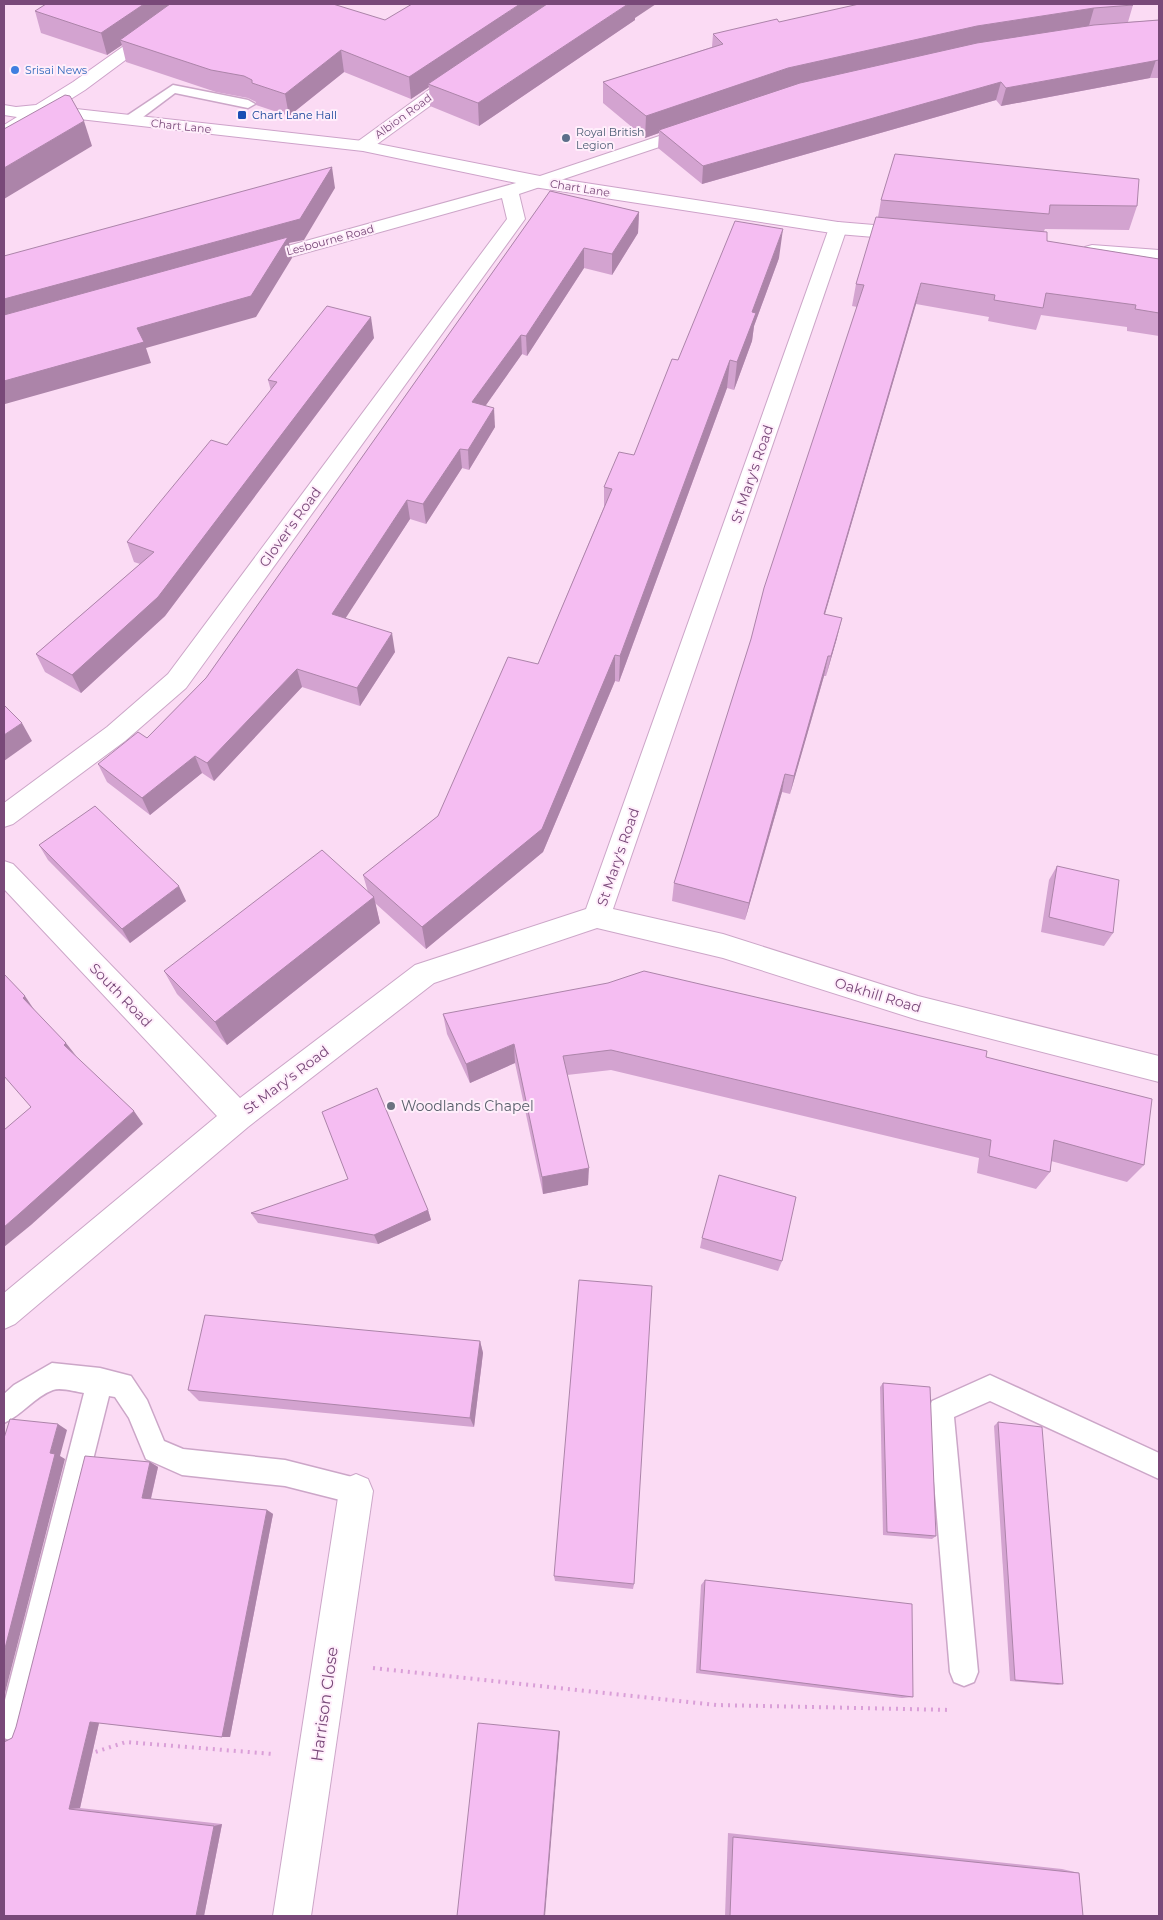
<svg xmlns="http://www.w3.org/2000/svg" width="1163" height="1920" viewBox="0 0 1163 1920" font-family="Montserrat,sans-serif">
	<style>
		.residential { fill: #fbdbf4 }
		.lines { fill: none; stroke-linecap: round; stroke-linejoin: round }
		.lane-casing { stroke: #cca6c8; stroke-width: 3 }
		.street-casing { stroke: #cca6c8; stroke-width: 2 }
		.secondary-casing { stroke: #cda2c9; stroke-width: 2 }
		.path { stroke: #da9fd8; stroke-width: 4; stroke-dasharray: 2 5; stroke-linecap: butt }
		.lane { fill: #fff; fill-rule: evenodd }
		.street { fill: #fff; fill-rule: evenodd }
		.secondary { fill: #fff; fill-rule: evenodd }
		.wall { fill: #d3a3d0 }
		.shaded-wall { fill: #ac84a9 }
		.building { fill: #f5bdf2; stroke: #ac84a9 }
		.shop-dot { fill: #3f7fe0; stroke: #ffeefb; stroke-width: 2 }
		.transit-dot { fill: #1a4fb4; stroke: #ffeefb; stroke-width: 2 }
		.service-dot { fill: #5c6f8a; stroke: #ffeefb; stroke-width: 2 }
		.worship-dot { fill: #6b7280; stroke: #ffeefb; stroke-width: 2 }
		.labels { text-anchor: middle; stroke-width: 4; stroke-linejoin: round; paint-order: stroke }
		.far-shop-label { font-size: 11px; fill: #366cbe; stroke: #ffeefb; text-anchor: start }
		.far-transit-label { font-size: 11px; fill: #164399; stroke: #ffeefb; text-anchor: start }
		.far-street-label { font-size: 11px; fill: #794979; stroke: #ffeefb }
		.far-service-label { font-size: 11px; fill: #4e5e75; stroke: #ffeefb; text-anchor: start }
		.street-label { font-size: 14px; fill: #794979; stroke: #ffeefb }
		.worship-label { font-size: 14px; fill: #5b616d; stroke: #ffeefb; text-anchor: start }
		.near-street-label { font-size: 16px; fill: #794979; stroke: #ffeefb }
	</style>
	<rect width="100%" height="100%" fill="#fee7f7"/>
	<rect class="residential" x="4" y="4" width="1155" height="1912"/>
	<g class="lines">
		<defs>
			<g id="lane">
				<polygon points="173,85 248,100 255,104 248,108 175,93 135,123 125,123 123,120 125,117"/>
				<path d="M 52,1363 L 100,1368 L 131,1376 L 147,1400 L 164,1441 L 183,1449 L 285,1460 L 356,1478 L 365,1482 L 369,1491 L 365,1500 L 356,1504 L 285,1486 L 182,1475 L 146,1459 L 129,1418 L 115,1397 L 109,1396 L 26,1727 L 22,1737 L 12,1741 L 4,1738 L 4,1704 L 84,1393 C 76,1392 61,1387 53,1390 C 34,1397 22,1415 4,1423 L 4,1394 L 14,1385 Z"/>
				<polygon points="990,1375 1159,1453 1159,1479 990,1401 954,1417 978,1672 974,1682 964,1686 954,1682 950,1672 928,1410 932,1401"/>
			</g>
			<g id="street">
				<polygon points="461,70 467,71 470,75 467,79 369,150 357,150 354,146 357,142 455,71"/>
				<polygon points="695,124 701,125 704,129 701,133 519,194 525,219 186,688 125,741 13,824 4,827 4,803 107,727 168,674 507,219 502,198 255,267 248,265 245,261 248,257 534,178"/>
				<polygon points="838,222 845,224 847,228 613,909 723,934 918,996 1159,1056 1159,1082 918,1020 723,958 597,928 434,983 248,1127 15,1324 4,1329 4,1293 217,1116 4,889 4,861 13,864 240,1098 415,965 586,909 829,228 831,224"/>
				<polygon points="356,1474 368,1479 373,1491 311,1916 273,1916 339,1491 344,1479"/>
			</g>
			<g id="secondary">
				<polygon points="183,4 201,4 85,90 58,107 363,141 540,176 838,222 910,228 917,230 919,234 917,238 910,240 838,234 540,188 363,151 44,115 10,137 4,138 4,125 17,117 4,115 4,105 16,107 36,105 73,82"/>
				<polygon points="1092,245 1159,250 1159,262 1085,255 1082,251 1085,247"/>
			</g>
		</defs>
		<use href="#lane" class="lane-casing"/>
		<use href="#street" class="street-casing"/>
		<use href="#secondary" class="secondary-casing"/>
		<g class="path">
			<polyline points="373,1668 717,1705 952,1710"/>
			<polyline points="89,1754 126,1742 273,1754"/>
		</g>
		<use href="#lane" class="lane"/>
		<use href="#street" class="street"/>
		<use href="#secondary" class="secondary"/>
	</g>
	<g class="wall">
		<polygon points="1133,5 1128,22 1159,20 1159,78 1150,78 1001,106 996,100 702,184 658,148 659,133 645,138 603,103 603,82 712,47 713,34 779,22"/>
		<polygon points="35,11 385,20 635,18 635,20 479,126 430,106 429,87 411,99 344,72 289,116 256,105 256,102 248,98 216,92 126,62 122,45 107,55 41,33"/>
		<polygon points="550,191 639,212 638,233 612,275 584,268 527,356 522,354 486,405 495,427 469,470 462,468 426,524 410,519 345,618 395,652 360,706 302,687 214,781 202,773 150,815 107,782 98,764 147,738 206,678"/>
		<polygon points="881,200 1137,206 1129,230 1045,229 1044,231 1047,241 1159,259 1159,336 1127,331 1127,327 1041,315 1036,330 988,321 989,317 916,304 825,614 837,638 826,676 824,676 790,794 782,792 745,920 672,901 674,883 857,307 852,306 856,284 878,217"/>
		<polygon points="779,258 754,326 752,341 734,390 727,388 619,682 615,681 543,852 426,949 375,903 380,923 227,1045 177,994 164,971 368,892 363,875 438,816 538,664 604,507 604,487 634,455 678,360"/>
		<polygon points="374,338 165,616 81,693 45,672 36,654 140,564 134,562 127,542 227,445 271,391 268,380"/>
		<polygon points="39,845 186,901 130,943 48,860"/>
		<polygon points="1057,866 1113,933 1104,946 1041,932 1049,880"/>
		<polygon points="443,1014 986,1057 1144,1165 1127,1182 1051,1161 1050,1172 1036,1189 977,1173 979,1158 611,1070 567,1075 588,1185 543,1194 515,1063 470,1083 447,1034"/>
		<polygon points="428,1210 431,1220 378,1244 258,1223 251,1213"/>
		<polygon points="702,1238 782,1261 778,1271 700,1248"/>
		<polygon points="480,1341 483,1353 474,1427 199,1401 188,1390"/>
		<polygon points="883,1383 936,1536 932,1539 883,1535 880,1387"/>
		<polygon points="998,1422 1063,1684 1058,1685 1010,1681 994,1426"/>
		<polygon points="150,1462 158,1467 151,1499 267,1510 273,1514 230,1737 222,1737 99,1723 80,1808 222,1824 204,1916 4,1916 4,1739 7,1740 12,1738"/>
		<polygon points="554,1576 634,1584 633,1589 555,1581"/>
		<polygon points="705,1580 913,1697 902,1698 696,1673 701,1585"/>
		<polygon points="728,1833 1062,1869 1079,1873 1083,1916 725,1916"/>
	</g>
	<g class="shaded-wall">
		<polygon points="144,4 180,4 120,40 122,45 107,55 101,33"/>
		<polygon points="520,4 553,4 428,84 429,87 411,99 409,77"/>
		<polygon points="628,4 656,4 635,18 635,20 479,126 478,103"/>
		<polygon points="1094,8 1088,29 659,130 659,133 645,138 646,116 788,68 977,26"/>
		<polygon points="341,50 344,72 289,116 285,94"/>
		<polygon points="1156,60 1150,78 1001,106 1006,88"/>
		<polygon points="1001,82 996,100 702,184 703,166"/>
		<polygon points="84,121 92,146 4,199 4,168"/>
		<polygon points="332,167 335,188 304,240 289,243 292,258 256,317 146,348 151,363 5,404 4,401 4,299"/>
		<polygon points="639,212 638,233 612,275 612,254"/>
		<polygon points="783,229 779,258 754,326 752,341 734,390 737,362 752,312"/>
		<polygon points="584,248 584,268 527,356 526,336"/>
		<polygon points="921,283 916,304 819,634 824,614"/>
		<polygon points="371,317 374,338 165,616 81,693 72,675"/>
		<polygon points="521,335 522,354 474,422 472,402"/>
		<polygon points="730,360 727,388 619,682 620,656"/>
		<polygon points="494,408 495,427 469,470 468,450"/>
		<polygon points="460,449 462,468 426,524 423,504"/>
		<polygon points="407,500 410,519 336,633 332,614"/>
		<polygon points="842,618 837,638 826,676 831,656"/>
		<polygon points="392,633 395,652 360,706 357,688"/>
		<polygon points="615,655 615,681 543,852 426,949 422,927"/>
		<polygon points="828,656 824,676 790,794 794,776"/>
		<polygon points="297,669 302,687 214,781 207,763"/>
		<polygon points="22,723 32,741 4,761 4,735"/>
		<polygon points="195,756 202,773 150,815 142,798"/>
		<polygon points="785,774 782,792 745,920 749,903"/>
		<polygon points="179,886 186,901 130,943 122,929"/>
		<polygon points="374,897 380,923 227,1045 215,1022"/>
		<polygon points="25,996 35,1011 23,998"/>
		<polygon points="66,1043 77,1057 64,1045"/>
		<polygon points="514,1044 515,1063 470,1083 466,1064"/>
		<polygon points="134,1111 143,1124 31,1225 4,1247 4,1227"/>
		<polygon points="589,1168 588,1185 543,1194 542,1177"/>
		<polygon points="428,1210 431,1220 378,1244 374,1235"/>
		<polygon points="480,1341 483,1353 474,1427 470,1418"/>
		<polygon points="58,1424 67,1430 60,1456 65,1459 4,1697 4,1652 50,1453"/>
		<polygon points="150,1462 158,1467 150,1502 142,1498"/>
		<polygon points="267,1510 273,1514 230,1737 222,1737"/>
		<polygon points="90,1722 99,1723 80,1808 69,1809"/>
		<polygon points="559,1731 560,1731 545,1916 544,1916"/>
		<polygon points="222,1824 204,1916 196,1916 214,1826"/>
	</g>
	<g class="building">
		<polygon points="46,4 144,4 101,33 35,11"/>
		<polygon points="170,4 333,4 385,20 412,4 520,4 409,77 341,50 285,94 252,83 252,80 244,76 211,70 120,40"/>
		<polygon points="547,4 628,4 478,103 428,84"/>
		<polygon points="859,4 1125,4 1133,5 1094,8 977,26 788,68 646,116 603,82 723,44 713,34 777,19 779,22"/>
		<polygon points="1159,20 1159,60 1006,88 1001,82 703,166 659,130 800,83 977,43 1094,25"/>
		<polygon points="65,95 70,96 84,121 4,168 4,129"/>
		<polygon points="895,154 1139,179 1137,206 1050,205 1049,214 881,200"/>
		<polygon points="332,167 300,219 4,299 4,256"/>
		<polygon points="550,191 639,212 612,254 584,248 526,336 521,335 472,402 494,408 468,450 460,449 423,504 407,500 332,614 392,633 357,688 297,669 207,763 195,756 142,798 98,764 138,732 147,738 206,678"/>
		<polygon points="876,217 1047,232 1047,241 1159,259 1159,313 1135,309 1136,305 1046,293 1043,308 994,300 995,295 921,283 824,614 842,618 831,656 828,656 794,776 785,774 749,903 674,883 751,639 764,588 864,285 856,284"/>
		<polygon points="735,221 783,229 752,312 756,313 737,362 730,360 620,656 615,655 542,829 422,927 363,875 438,816 508,657 538,664 612,489 604,487 619,452 634,455 672,359 678,360"/>
		<polygon points="288,237 251,296 137,328 144,342 4,381 4,315"/>
		<polygon points="327,306 371,317 158,597 72,675 36,654 154,552 127,542 211,440 227,445 277,382 268,380"/>
		<polygon points="4,705 22,723 4,735"/>
		<polygon points="95,806 179,886 122,929 39,845"/>
		<polygon points="322,850 374,897 215,1022 164,971"/>
		<polygon points="1057,866 1119,880 1113,933 1049,917"/>
		<polygon points="644,971 987,1051 986,1057 1152,1099 1144,1165 1054,1140 1050,1172 989,1156 991,1140 611,1050 563,1056 589,1168 542,1177 514,1044 466,1064 443,1014 608,983"/>
		<polygon points="4,974 25,996 23,998 66,1043 64,1045 134,1111 19,1214 4,1227 4,1130 31,1107 4,1076"/>
		<polygon points="377,1088 428,1210 374,1235 251,1213 348,1179 322,1112"/>
		<polygon points="719,1175 796,1197 782,1261 702,1238"/>
		<polygon points="579,1280 652,1286 634,1584 554,1576"/>
		<polygon points="205,1315 480,1341 470,1418 188,1390"/>
		<polygon points="883,1383 930,1387 936,1536 887,1532"/>
		<polygon points="10,1419 58,1424 50,1453 55,1454 4,1652 4,1438"/>
		<polygon points="998,1422 1042,1427 1063,1684 1015,1680"/>
		<polygon points="85,1456 150,1462 142,1498 267,1510 222,1737 90,1722 69,1809 214,1826 196,1916 4,1916 4,1742 12,1738 16,1727"/>
		<polygon points="705,1580 912,1604 913,1697 700,1670"/>
		<polygon points="478,1723 559,1731 544,1916 457,1916"/>
		<polygon points="733,1837 1079,1873 1083,1916 730,1916"/>
	</g>
	<circle class="shop-dot" cx="15" cy="70" r="5"/>
	<rect class="transit-dot" x="237" y="110" width="10" height="10" rx="2.5"/>
	<circle class="service-dot" cx="566" cy="138" r="5"/>
	<circle class="worship-dot" cx="391" cy="1106" r="5"/>
	<g class="labels">
		<g class="far-shop-label">
			<text x="25" y="74">Srisai News</text>
		</g>
		<g class="far-transit-label">
			<text x="252" y="119">Chart Lane Hall</text>
		</g>
		<g class="far-street-label">
			<text transform="translate(403 116) rotate(-36)" y="4">Albion Road</text>
			<text transform="translate(181 126) rotate(6)" y="4">Chart Lane</text>
			<text transform="translate(580 188) rotate(9)" y="4">Chart Lane</text>
			<text transform="translate(330 240) rotate(-15)" y="4">Lesbourne Road</text>
		</g>
		<g class="far-service-label">
			<text x="576" y="136">Royal British<tspan x="576" dy="13">Legion</tspan></text>
		</g>
		<g class="street-label">
			<text transform="translate(752 474) rotate(-71)" y="5">St Mary's Road</text>
			<text transform="translate(290 527) rotate(-54)" y="5">Glover's Road</text>
			<text transform="translate(618 857) rotate(-71)" y="5">St Mary's Road</text>
			<text transform="translate(121 995) rotate(46)" y="5">South Road</text>
			<text transform="translate(878 995) rotate(17)" y="5">Oakhill Road</text>
			<text transform="translate(286 1080) rotate(-37)" y="5">St Mary's Road</text>
		</g>
		<g class="worship-label">
			<text x="401" y="1111">Woodlands Chapel</text>
		</g>
		<g class="near-street-label">
			<text transform="translate(324 1704) rotate(-82)" y="6">Harrison Close</text>
		</g>
	</g>
	<rect width="1163" height="1920" fill="none" stroke="#794979" stroke-width="10"/>
</svg>
